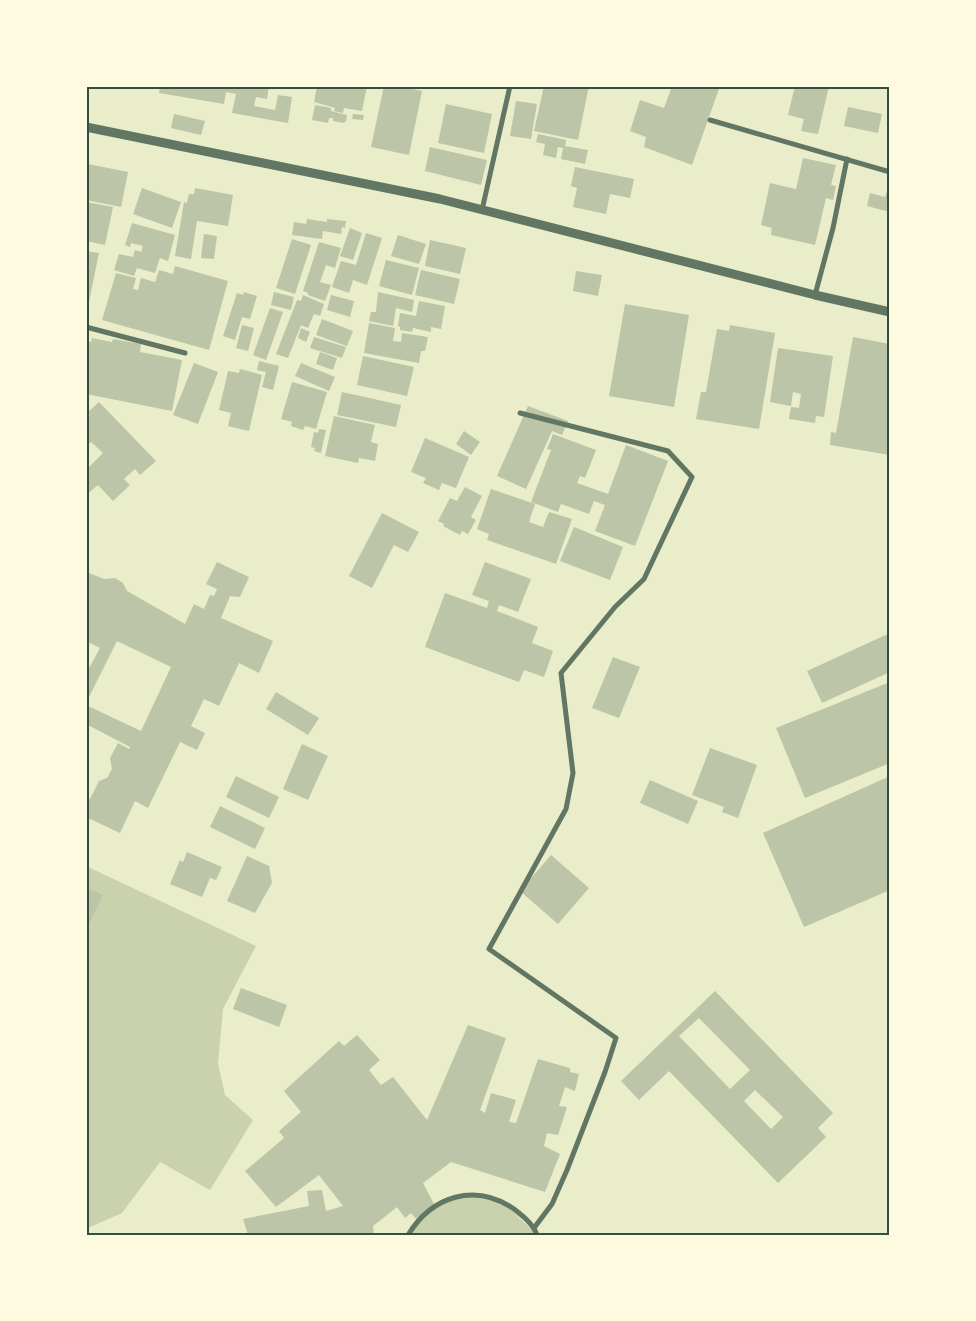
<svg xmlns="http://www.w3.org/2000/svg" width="976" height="1321" viewBox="0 0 976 1321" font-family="Spectral,serif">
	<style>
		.green { fill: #cad2ad }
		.building { fill: #bcc5a7; fill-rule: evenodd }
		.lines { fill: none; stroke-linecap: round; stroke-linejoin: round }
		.minor { stroke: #617663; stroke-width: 5 }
		.tertiary { stroke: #617663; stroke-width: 9 }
		.neatline { fill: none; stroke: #344e41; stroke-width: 2 }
	</style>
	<rect width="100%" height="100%" fill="#e9edc9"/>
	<g class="green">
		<polygon points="86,866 256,946 223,1009 218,1064 225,1095 253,1120 210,1190 160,1162 122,1213 86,1229"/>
		<polygon points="481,1195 503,1202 537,1235 408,1235 436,1205 457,1196"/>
	</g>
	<g class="building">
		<polygon points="160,86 203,86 214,89 215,86 269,86 267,99 256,97 254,106 275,110 278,95 292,97 288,123 232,113 236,94 226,92 224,104 159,93"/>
		<polygon points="317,86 367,86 362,111 344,108 343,113 334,111 335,108 314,102"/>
		<polygon points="384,86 400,86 422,91 409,155 371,147"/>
		<polygon points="544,86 589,86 578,140 534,131"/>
		<polygon points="672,86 720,86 692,165 644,147 646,137 630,131 640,100 664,108"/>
		<polygon points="795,86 829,86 818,134 801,131 804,119 788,115"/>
		<polygon points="516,101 537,104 531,139 510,136"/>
		<polygon points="446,104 492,114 484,153 438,143"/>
		<polygon points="315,105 331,108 331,111 347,115 346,121 344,123 333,121 333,118 329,118 328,123 312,120"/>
		<polygon points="848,107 882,114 878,133 844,126"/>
		<polygon points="174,114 205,121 201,135 171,128"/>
		<polygon points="353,114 364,115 363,120 352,119"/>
		<polygon points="538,134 566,140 565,146 588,150 585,164 561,159 563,148 558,147 556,158 543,155 545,144 536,142"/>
		<polygon points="430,147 487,160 481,185 425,171"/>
		<polygon points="803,158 836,165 831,185 836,186 833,200 826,198 815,245 771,235 772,228 761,225 770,183 796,189"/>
		<polygon points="88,164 128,172 121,207 86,200"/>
		<polygon points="575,167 634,179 630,198 610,194 606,214 573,207 577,188 571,186"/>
		<polygon points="890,181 890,212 867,206 870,193 885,197"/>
		<polygon points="142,188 181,202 172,228 133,214"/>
		<polygon points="195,188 233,195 228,226 197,221 191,259 175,256 184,202 187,203 189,194 194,194"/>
		<polygon points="86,202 113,207 105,245 86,241"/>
		<polygon points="307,219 327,222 327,219 346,221 345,228 342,227 341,234 323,231 322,239 292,235 294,222 306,224"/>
		<polygon points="132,223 175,235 168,261 160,258 155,273 137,268 134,276 114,270 119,254 133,257 135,250 141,252 143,246 131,243 130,247 125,245"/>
		<polygon points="350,228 362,233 353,260 340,256"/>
		<polygon points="366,233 382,238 367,285 353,280 349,293 332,287 341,261 356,265"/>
		<polygon points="204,234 217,236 214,259 201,258"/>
		<polygon points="398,235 426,244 419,264 391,256"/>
		<polygon points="292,239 311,245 295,294 276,288"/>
		<polygon points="430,240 466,248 460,274 425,266"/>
		<polygon points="319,242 341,248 335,268 326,265 320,282 331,285 325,301 308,295 308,293 303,291"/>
		<polygon points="86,251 99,253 87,311 86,311"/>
		<polygon points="386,260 419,268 412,295 379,286"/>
		<polygon points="175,266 228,281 209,350 102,320 116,273 136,278 133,289 138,290 141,278 155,282 159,270 173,274"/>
		<polygon points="421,270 460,279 454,304 415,295"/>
		<polygon points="576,271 602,275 598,296 573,291"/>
		<polygon points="244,292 257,296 250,319 242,317 235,340 223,336 237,293 243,295"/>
		<polygon points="274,292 294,297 291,310 271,305"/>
		<polygon points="378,292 414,300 412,312 396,308 393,326 369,321 371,312 376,312"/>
		<polygon points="303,295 324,304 320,316 314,314 308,328 301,325 288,358 276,354 297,300 301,301"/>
		<polygon points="331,295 354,301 350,317 327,310"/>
		<polygon points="419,301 445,306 441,329 431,327 431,332 413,328 412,332 400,330 400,327 398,326 400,313 416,316"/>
		<polygon points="625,304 689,315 674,407 609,396"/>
		<polygon points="270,308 283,312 266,360 253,355"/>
		<polygon points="322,319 353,331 347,346 316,335"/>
		<polygon points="369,323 395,328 393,341 401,342 402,333 428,337 425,351 421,351 419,363 364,353"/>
		<polygon points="242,325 254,328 248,351 236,348"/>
		<polygon points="730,325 775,333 759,429 696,419 701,392 706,392 717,329 729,331"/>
		<polygon points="301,328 310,332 306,342 298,338"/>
		<polygon points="314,337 346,347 342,358 310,348"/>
		<polygon points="853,337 890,344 890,455 830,445 831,432 836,433"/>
		<polygon points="92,338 112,342 113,339 141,344 140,352 182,360 172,411 86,394 86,341 91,342"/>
		<polygon points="778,348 833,356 824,417 816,416 815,423 789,419 791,407 799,408 801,394 793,392 791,406 770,402"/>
		<polygon points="320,352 337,358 333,370 316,364"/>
		<polygon points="363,356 414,367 407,396 357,385"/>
		<polygon points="259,361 279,366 273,390 262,387 266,372 257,370"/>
		<polygon points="194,363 218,372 198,424 173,415"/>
		<polygon points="301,363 335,377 329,391 295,376"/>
		<polygon points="240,369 262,375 249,431 228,426 231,413 219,410 228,371 239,373"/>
		<polygon points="292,382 327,392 316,429 305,426 303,430 291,426 292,422 281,419"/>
		<polygon points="342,392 401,405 396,427 337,415"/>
		<polygon points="99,402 156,461 140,475 135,469 124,479 130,485 113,501 98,485 86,495 86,470 103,453 91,442 86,446 86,418 90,415 87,413"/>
		<polygon points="528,406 568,421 562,435 552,431 526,489 497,476"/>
		<polygon points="334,416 375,425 371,442 378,444 375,461 359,458 358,463 325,456"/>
		<polygon points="319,429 326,430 321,453 314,451 315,448 311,447 314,432 318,433"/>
		<polygon points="464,431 480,442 471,455 456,444"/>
		<polygon points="553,434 596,450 585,478 580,476 577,483 608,494 626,445 668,461 635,546 595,531 605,505 594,501 589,514 561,504 558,512 531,502 551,450 547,449"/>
		<polygon points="425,438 469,457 456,488 442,483 439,490 423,483 426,478 411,472"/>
		<polygon points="465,487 482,496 471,517 476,520 468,534 462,531 460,535 443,526 444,524 438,521 450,498 457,501"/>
		<polygon points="491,489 535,504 529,522 543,527 549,512 572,519 556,564 487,540 489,534 477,529"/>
		<polygon points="382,513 419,532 408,552 394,545 372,588 349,576"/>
		<polygon points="574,527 623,547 610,580 560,561"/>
		<polygon points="217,562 249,577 240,597 230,596 221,618 273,641 259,673 239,663 219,706 204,699 191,726 205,733 197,750 180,742 148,808 135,801 120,833 86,817 86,797 90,799 99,781 107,778 112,769 110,758 118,743 129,749 130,747 86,724 86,705 141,731 171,667 117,641 86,703 86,674 100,648 86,641 86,579 89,573 104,579 115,578 120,581 123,583 127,591 185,624 194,604 204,609 210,595 214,596 217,589 206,584"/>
		<polygon points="485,562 531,579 518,612 499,605 497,611 538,627 532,643 553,651 544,677 524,670 519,682 425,647 445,593 487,608 489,601 472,595"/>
		<polygon points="890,633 890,672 822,703 807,671"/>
		<polygon points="613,657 640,667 619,718 592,708"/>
		<polygon points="890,682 890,763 805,798 776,728"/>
		<polygon points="276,692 319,718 308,735 266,709"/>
		<polygon points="302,744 328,756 308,800 283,789"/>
		<polygon points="710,748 757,765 738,818 722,812 724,807 692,795"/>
		<polygon points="236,776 279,797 269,818 226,797"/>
		<polygon points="890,776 890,890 804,927 763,833"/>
		<polygon points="650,780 698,801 688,824 640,803"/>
		<polygon points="220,806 265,828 255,849 210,827"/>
		<polygon points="187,852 222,867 216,880 210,878 202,897 170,884 180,860 183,862"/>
		<polygon points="551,855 589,888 558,924 520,891"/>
		<polygon points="247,856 269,866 272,883 255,913 227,901"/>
		<polygon points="86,887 103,895 86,930"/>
		<polygon points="241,988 287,1005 279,1027 233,1009"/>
		<path d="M 715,991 L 833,1113 L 818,1128 L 826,1137 L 778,1183 L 669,1071 L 639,1100 L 621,1081 ZM 699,1018 L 750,1070 L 730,1089 L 679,1036 ZM 755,1090 L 783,1117 L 771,1129 L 744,1101 Z"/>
		<polygon points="468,1025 506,1038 480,1110 485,1113 491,1093 516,1100 509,1122 516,1123 538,1059 570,1068 570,1072 579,1074 575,1091 565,1087 559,1106 567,1107 558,1135 547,1133 544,1146 560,1154 545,1192 451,1162 423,1183 434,1204 416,1219 411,1213 405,1218 397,1207 373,1226 374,1235 248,1235 243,1219 309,1206 307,1191 322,1190 326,1211 343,1206 319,1175 276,1207 245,1171 284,1138 279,1131 301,1112 284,1091 339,1041 344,1046 357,1035 380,1060 369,1070 381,1085 393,1077 427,1120"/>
	</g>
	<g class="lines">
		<g class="minor">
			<polyline points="628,86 631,86"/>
			<polyline points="710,120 890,172"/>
			<polyline points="482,210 510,86"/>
			<polyline points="815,295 833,228 847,159"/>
			<polyline points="86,327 185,353"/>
			<polyline points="520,413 668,451 692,477 644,579 615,607 561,673 573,773 566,809 489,949 616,1038 605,1072 567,1170 552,1204 534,1228"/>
			<path d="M 408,1235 C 432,1196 475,1182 514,1209 C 523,1216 533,1224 537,1235"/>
		</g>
		<polyline class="tertiary" points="86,127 440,199 815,295 890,312"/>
	</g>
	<rect width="976" height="1321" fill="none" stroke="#fefae0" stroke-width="175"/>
	<rect x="88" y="88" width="800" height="1146" class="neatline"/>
</svg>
